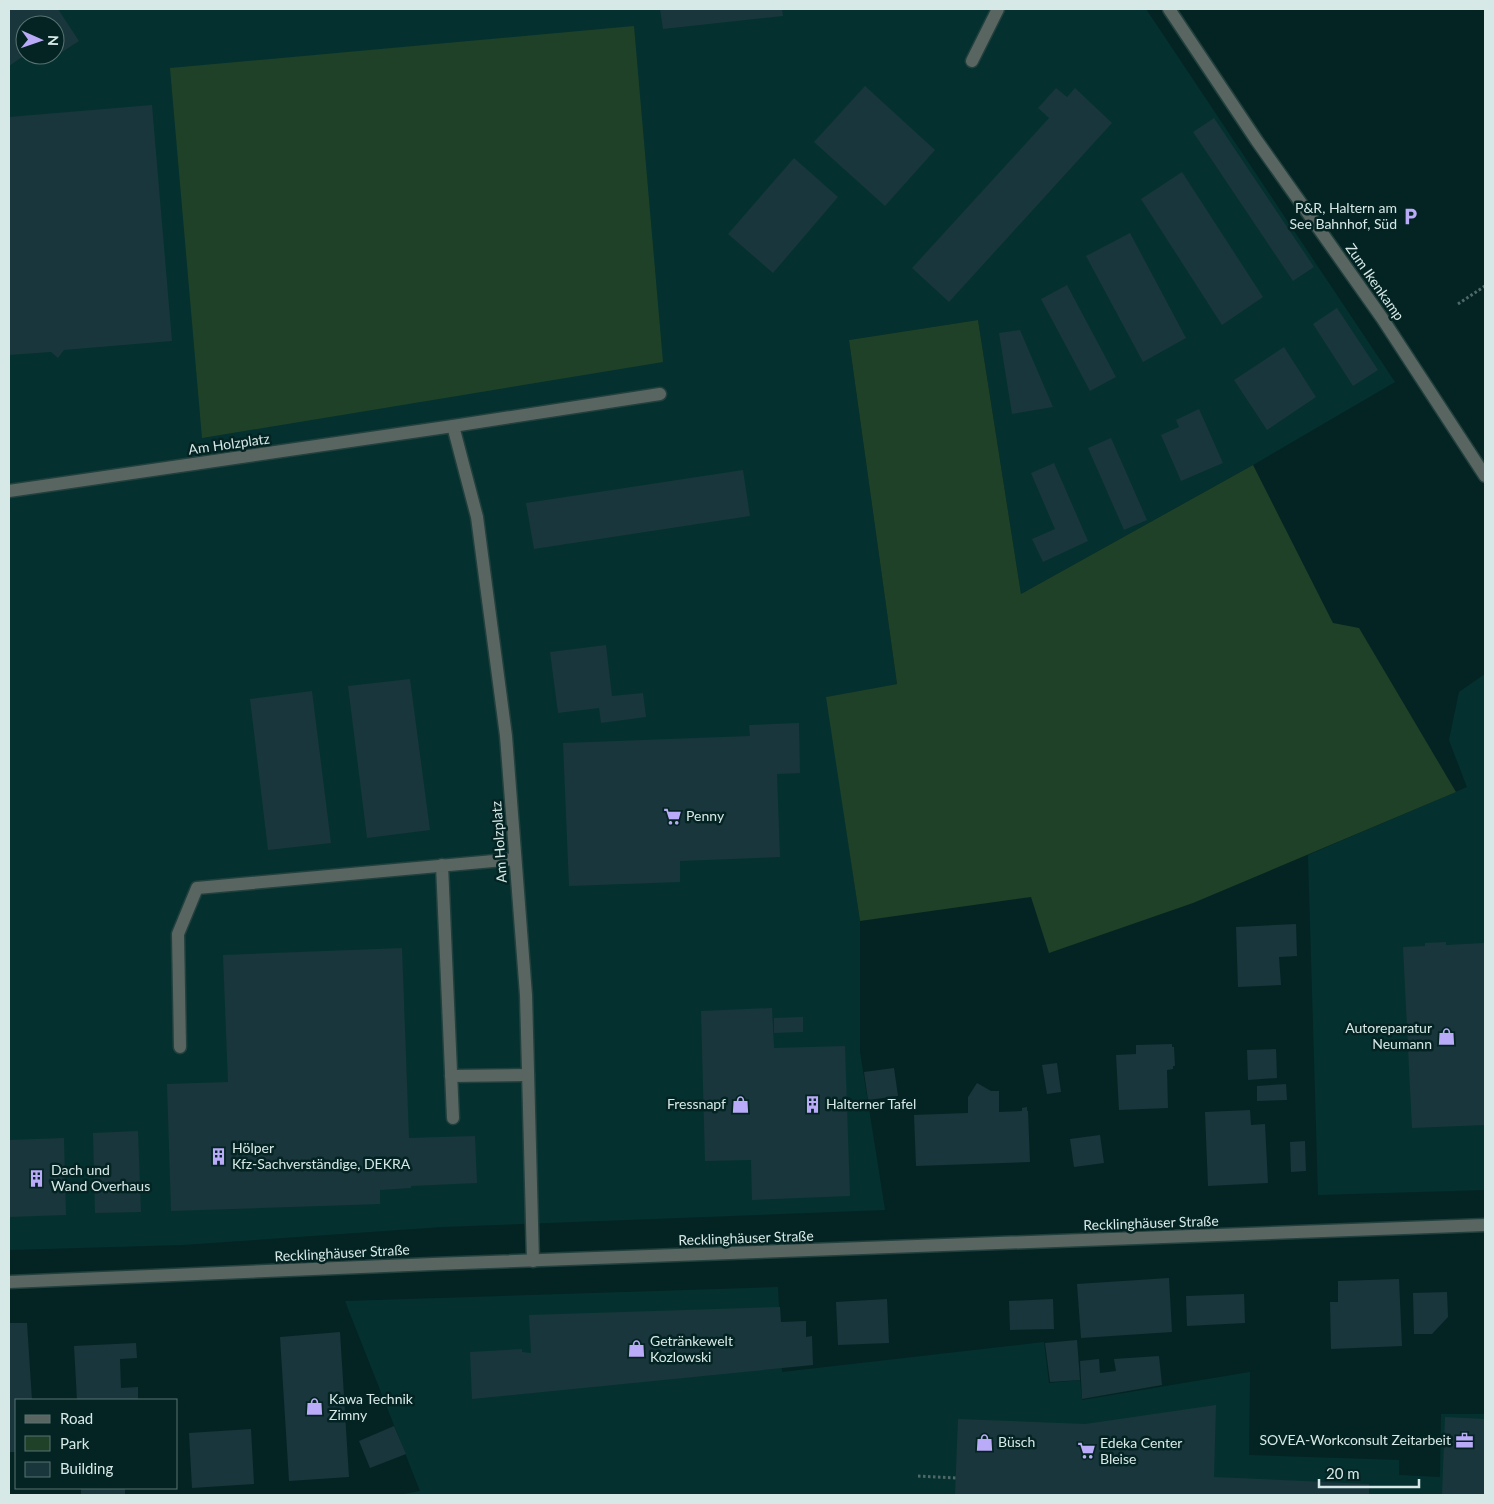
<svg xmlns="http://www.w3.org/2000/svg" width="1494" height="1504" viewBox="0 0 1494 1504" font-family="Lato,sans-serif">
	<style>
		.built { fill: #04312f; fill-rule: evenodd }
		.green { fill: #1f4128 }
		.building { fill: #19363c }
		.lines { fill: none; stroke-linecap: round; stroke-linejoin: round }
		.service-casing { stroke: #22403e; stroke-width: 15 }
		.minor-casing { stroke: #22403e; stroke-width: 15 }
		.path { stroke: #4e6968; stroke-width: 3; stroke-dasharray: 2.5 2.5; stroke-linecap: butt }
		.service { stroke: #596560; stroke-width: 12 }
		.minor { stroke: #596560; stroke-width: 12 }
		.labels { text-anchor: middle; stroke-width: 5; stroke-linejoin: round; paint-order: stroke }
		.poi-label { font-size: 14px; fill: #d7e9e7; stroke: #042423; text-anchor: start }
		.street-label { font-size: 14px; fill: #d7e9e7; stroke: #042423 }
	</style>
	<rect width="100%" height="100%" fill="#042423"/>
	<g class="built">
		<path d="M 9,9 L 1146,9 L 1395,382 L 1253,465 L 1021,594 L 978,320 L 849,340 L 897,684 L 827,697 L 860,921 L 860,1052 L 885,1210 L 442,1227 L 182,1245 L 9,1250 ZM 25,25 L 55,25 L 55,55 L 25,55 Z"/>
		<polygon points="1485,674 1485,1190 1318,1195 1308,855 1467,787 1449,740 1459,692"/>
		<polygon points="778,1287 782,1372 1044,1342 1049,1383 1080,1380 1082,1400 1250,1372 1249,1455 1399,1460 1399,1475 1440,1477 1441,1414 1485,1414 1485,1495 398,1495 420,1491 345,1301"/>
	</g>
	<g class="green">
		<polygon points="634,26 663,362 202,438 170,68"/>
		<polygon points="978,320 1021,594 1253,465 1333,623 1359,628 1456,792 1193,903 1049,953 1031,897 860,921 826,697 897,684 849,340"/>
	</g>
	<g class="building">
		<polygon points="9,9 58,9 79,41 45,63 40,55 55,55 55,25 25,25 25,55 9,66"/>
		<polygon points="660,9 782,9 783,16 663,29"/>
		<polygon points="865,86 935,150 885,206 814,142"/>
		<polygon points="1056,88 1067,97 1075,88 1112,123 949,302 912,268 1049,118 1038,108"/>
		<polygon points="152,105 172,341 64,350 58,358 51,352 9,355 9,117"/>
		<polygon points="1214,118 1314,267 1293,281 1193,132"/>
		<polygon points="794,158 838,197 773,273 728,234"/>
		<polygon points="1182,172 1263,297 1222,325 1141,199"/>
		<polygon points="1130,233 1186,338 1143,362 1086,256"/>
		<polygon points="1067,285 1116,377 1090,391 1041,299"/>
		<polygon points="1337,308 1378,370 1353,386 1313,324"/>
		<polygon points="1020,330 1053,407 1012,414 999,333"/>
		<polygon points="1284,347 1316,397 1267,430 1234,380"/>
		<polygon points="1199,409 1223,463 1181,481 1161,435 1179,427 1176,420"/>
		<polygon points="1111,438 1147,520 1124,530 1088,448"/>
		<polygon points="1054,463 1088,541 1043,562 1032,539 1055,529 1031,473"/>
		<polygon points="743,470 750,516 534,549 526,503"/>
		<polygon points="606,645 612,696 643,693 646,717 601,723 599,708 558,713 550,652"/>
		<polygon points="410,679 430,830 367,838 348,686"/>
		<polygon points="312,691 331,843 268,850 250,699"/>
		<polygon points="799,723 800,773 777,774 780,857 680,861 680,882 569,886 563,743 750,736 749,725"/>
		<polygon points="1296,924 1297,956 1279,957 1281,985 1238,987 1236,927"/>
		<polygon points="1446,942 1446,945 1485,943 1485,1125 1412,1128 1403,947 1425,946 1425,943"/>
		<polygon points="402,948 409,1138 475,1136 477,1183 411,1186 411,1188 380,1190 380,1204 171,1211 167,1084 228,1082 223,955"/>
		<polygon points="772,1008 774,1048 845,1046 850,1196 752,1200 751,1160 705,1161 701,1011"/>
		<polygon points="803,1017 803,1032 774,1033 774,1018"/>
		<polygon points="1172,1044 1172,1047 1174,1047 1175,1066 1173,1066 1173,1069 1167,1070 1168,1108 1119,1110 1116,1055 1136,1054 1136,1045"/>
		<polygon points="1276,1049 1277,1078 1248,1080 1247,1050"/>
		<polygon points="1057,1063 1061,1092 1047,1094 1042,1065"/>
		<polygon points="894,1068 898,1096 868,1100 864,1072"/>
		<polygon points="977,1083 991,1091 999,1091 999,1112 1022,1111 1022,1108 1027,1107 1027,1111 1028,1111 1030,1162 916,1166 914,1115 968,1113 968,1097"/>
		<polygon points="1286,1084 1287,1100 1257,1101 1257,1086"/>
		<polygon points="1250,1110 1251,1125 1265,1124 1268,1183 1208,1186 1205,1112"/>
		<polygon points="138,1131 141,1212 95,1213 93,1133"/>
		<polygon points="1100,1135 1104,1163 1074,1167 1070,1139"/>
		<polygon points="64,1138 66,1215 9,1217 9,1140"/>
		<polygon points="1305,1141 1306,1171 1291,1172 1290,1142"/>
		<polygon points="1169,1278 1172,1332 1081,1338 1077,1284"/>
		<polygon points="1399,1279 1402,1346 1331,1349 1330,1302 1338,1302 1338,1281"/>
		<polygon points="1447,1292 1448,1317 1432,1334 1414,1334 1413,1293"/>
		<polygon points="1244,1294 1245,1323 1187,1326 1186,1296"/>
		<polygon points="887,1299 889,1343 838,1345 836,1302"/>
		<polygon points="1053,1299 1054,1329 1010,1330 1009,1301"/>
		<polygon points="780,1307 781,1322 806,1321 806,1337 812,1336 813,1365 472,1399 470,1352 522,1349 522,1352 531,1353 529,1315"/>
		<polygon points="9,1323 27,1323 32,1400 16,1400 16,1452 10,1452"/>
		<polygon points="340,1332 349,1477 289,1481 280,1337"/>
		<polygon points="1077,1340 1080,1380 1050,1382 1045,1343"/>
		<polygon points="136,1343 137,1358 120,1359 121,1388 138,1387 138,1400 77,1400 74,1346"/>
		<polygon points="1159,1356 1162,1385 1082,1399 1080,1361 1099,1359 1100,1373 1116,1371 1114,1359"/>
		<polygon points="1216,1405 1214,1477 1369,1484 1369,1495 955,1495 958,1419 1085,1424"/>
		<polygon points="1445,1417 1485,1419 1485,1495 1442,1495"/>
		<polygon points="394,1426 406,1454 370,1468 359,1441"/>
		<polygon points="251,1429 254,1484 192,1488 189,1433"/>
		<rect x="81" y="1488" width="44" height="7"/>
	</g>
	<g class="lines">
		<defs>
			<g id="service">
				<polyline points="972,61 998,9"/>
				<polyline points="442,865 453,1118"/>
				<polyline points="180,1047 178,934 197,888 515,859"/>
				<polyline points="451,1076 528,1075"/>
			</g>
			<g id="minor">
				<polyline points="1169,9 1257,141 1382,318 1485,476"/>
				<polyline points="453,426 477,517 506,736 526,995 533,1261"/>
				<polyline points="9,491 453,426 660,394"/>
				<polyline points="9,1282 433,1264 1485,1225"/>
			</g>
		</defs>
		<use href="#service" class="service-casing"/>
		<use href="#minor" class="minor-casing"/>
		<g class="path">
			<polyline points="1458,304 1485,286"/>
			<polyline points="918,1476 956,1478"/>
		</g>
		<use href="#service" class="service"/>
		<use href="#minor" class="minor"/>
	</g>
	<defs>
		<symbol id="parking-bare" viewBox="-9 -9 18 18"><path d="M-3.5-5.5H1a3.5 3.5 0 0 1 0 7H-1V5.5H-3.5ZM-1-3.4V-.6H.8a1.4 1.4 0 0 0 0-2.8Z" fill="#b9abf7" stroke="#042423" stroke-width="2.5" paint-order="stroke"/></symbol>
		<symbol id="supermarket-bare" viewBox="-9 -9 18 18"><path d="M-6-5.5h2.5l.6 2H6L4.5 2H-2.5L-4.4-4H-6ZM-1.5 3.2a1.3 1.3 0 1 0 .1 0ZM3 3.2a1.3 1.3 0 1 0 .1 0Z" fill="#b9abf7" stroke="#042423" stroke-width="2.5" paint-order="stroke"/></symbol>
		<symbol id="shop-bare" viewBox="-9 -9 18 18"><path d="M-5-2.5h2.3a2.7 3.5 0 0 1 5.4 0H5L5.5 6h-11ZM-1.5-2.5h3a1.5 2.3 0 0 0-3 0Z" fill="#b9abf7" stroke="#042423" stroke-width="2.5" paint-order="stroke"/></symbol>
		<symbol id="building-bare" viewBox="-9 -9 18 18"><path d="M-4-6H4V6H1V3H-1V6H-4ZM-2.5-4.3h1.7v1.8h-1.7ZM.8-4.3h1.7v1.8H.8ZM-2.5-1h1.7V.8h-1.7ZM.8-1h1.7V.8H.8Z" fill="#b9abf7" stroke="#042423" stroke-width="2.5" paint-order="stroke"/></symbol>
		<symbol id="office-bare" viewBox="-9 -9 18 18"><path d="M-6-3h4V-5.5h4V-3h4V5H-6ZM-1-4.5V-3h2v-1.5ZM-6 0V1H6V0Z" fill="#b9abf7" stroke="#042423" stroke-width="2.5" paint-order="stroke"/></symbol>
	</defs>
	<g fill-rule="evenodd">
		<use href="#parking-bare" x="1398" y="204" width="25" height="25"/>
		<use href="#supermarket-bare" x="660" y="804" width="25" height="25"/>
		<use href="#shop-bare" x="1434" y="1024" width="25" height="25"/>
		<use href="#shop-bare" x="728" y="1092" width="25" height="25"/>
		<use href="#building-bare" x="800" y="1092" width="25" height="25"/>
		<use href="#building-bare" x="206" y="1144" width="25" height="25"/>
		<use href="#building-bare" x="24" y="1166" width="25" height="25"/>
		<use href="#shop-bare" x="624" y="1336" width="25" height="25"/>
		<use href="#shop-bare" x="302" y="1394" width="25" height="25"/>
		<use href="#office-bare" x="1452" y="1428" width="25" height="25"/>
		<use href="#shop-bare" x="972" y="1430" width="25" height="25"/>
		<use href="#supermarket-bare" x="1074" y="1438" width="25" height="25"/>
	</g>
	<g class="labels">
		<g class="poi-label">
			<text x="1397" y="213" text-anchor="end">P&amp;R, Haltern am<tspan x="1397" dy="16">See Bahnhof, Süd</tspan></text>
			<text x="686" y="821">Penny</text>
			<text x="1432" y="1033" text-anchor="end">Autoreparatur<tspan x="1432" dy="16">Neumann</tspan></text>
			<text x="726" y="1109" text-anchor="end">Fressnapf</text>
			<text x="826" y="1109">Halterner Tafel</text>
			<text x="232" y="1153">Hölper<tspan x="232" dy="16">Kfz-Sachverständige, DEKRA</tspan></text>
			<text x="51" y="1175">Dach und<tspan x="51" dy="16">Wand Overhaus</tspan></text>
			<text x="650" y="1346">Getränkewelt<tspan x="650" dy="16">Kozlowski</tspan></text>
			<text x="329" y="1404">Kawa Technik<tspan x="329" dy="16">Zimny</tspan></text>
			<text x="1451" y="1445" text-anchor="end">SOVEA-Workconsult Zeitarbeit</text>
			<text x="998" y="1447">Büsch</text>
			<text x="1100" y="1448">Edeka Center<tspan x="1100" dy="16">Bleise</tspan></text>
		</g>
		<g class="street-label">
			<text transform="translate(1375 282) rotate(55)" y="5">Zum Ikenkamp</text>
			<text transform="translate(229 444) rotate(-8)" y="5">Am Holzplatz</text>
			<text transform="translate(499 842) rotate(-94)" y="5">Am Holzplatz</text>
			<text transform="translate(1151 1223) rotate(-2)" y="5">Recklinghäuser Straße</text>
			<text transform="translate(746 1238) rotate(-2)" y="5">Recklinghäuser Straße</text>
			<text transform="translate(342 1253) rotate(-3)" y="5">Recklinghäuser Straße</text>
		</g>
	</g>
	<rect width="1494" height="1504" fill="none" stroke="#d7e9e7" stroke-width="20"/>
	<rect x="15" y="1399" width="162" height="90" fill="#042423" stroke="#587371"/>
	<rect x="25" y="1415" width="25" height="8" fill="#596560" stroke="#587371"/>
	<text x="60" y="1424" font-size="15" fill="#d7e9e7">Road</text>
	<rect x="25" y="1436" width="25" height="15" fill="#1f4128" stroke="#587371"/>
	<text x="60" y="1449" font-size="15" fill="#d7e9e7">Park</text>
	<rect x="25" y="1462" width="25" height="15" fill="#19363c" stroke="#587371"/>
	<text x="60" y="1474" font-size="15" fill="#d7e9e7">Building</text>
	<g transform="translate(40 40) rotate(92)"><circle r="24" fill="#042423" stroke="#587371"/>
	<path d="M0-4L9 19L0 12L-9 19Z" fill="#b9abf7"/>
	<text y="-8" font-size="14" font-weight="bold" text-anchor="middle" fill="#d7e9e7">N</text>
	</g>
	<path d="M1319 1479v8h100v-8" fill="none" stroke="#d7e9e7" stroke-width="2.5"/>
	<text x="1326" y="1479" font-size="15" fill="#d7e9e7" stroke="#042423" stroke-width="4" paint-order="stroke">20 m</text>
</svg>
